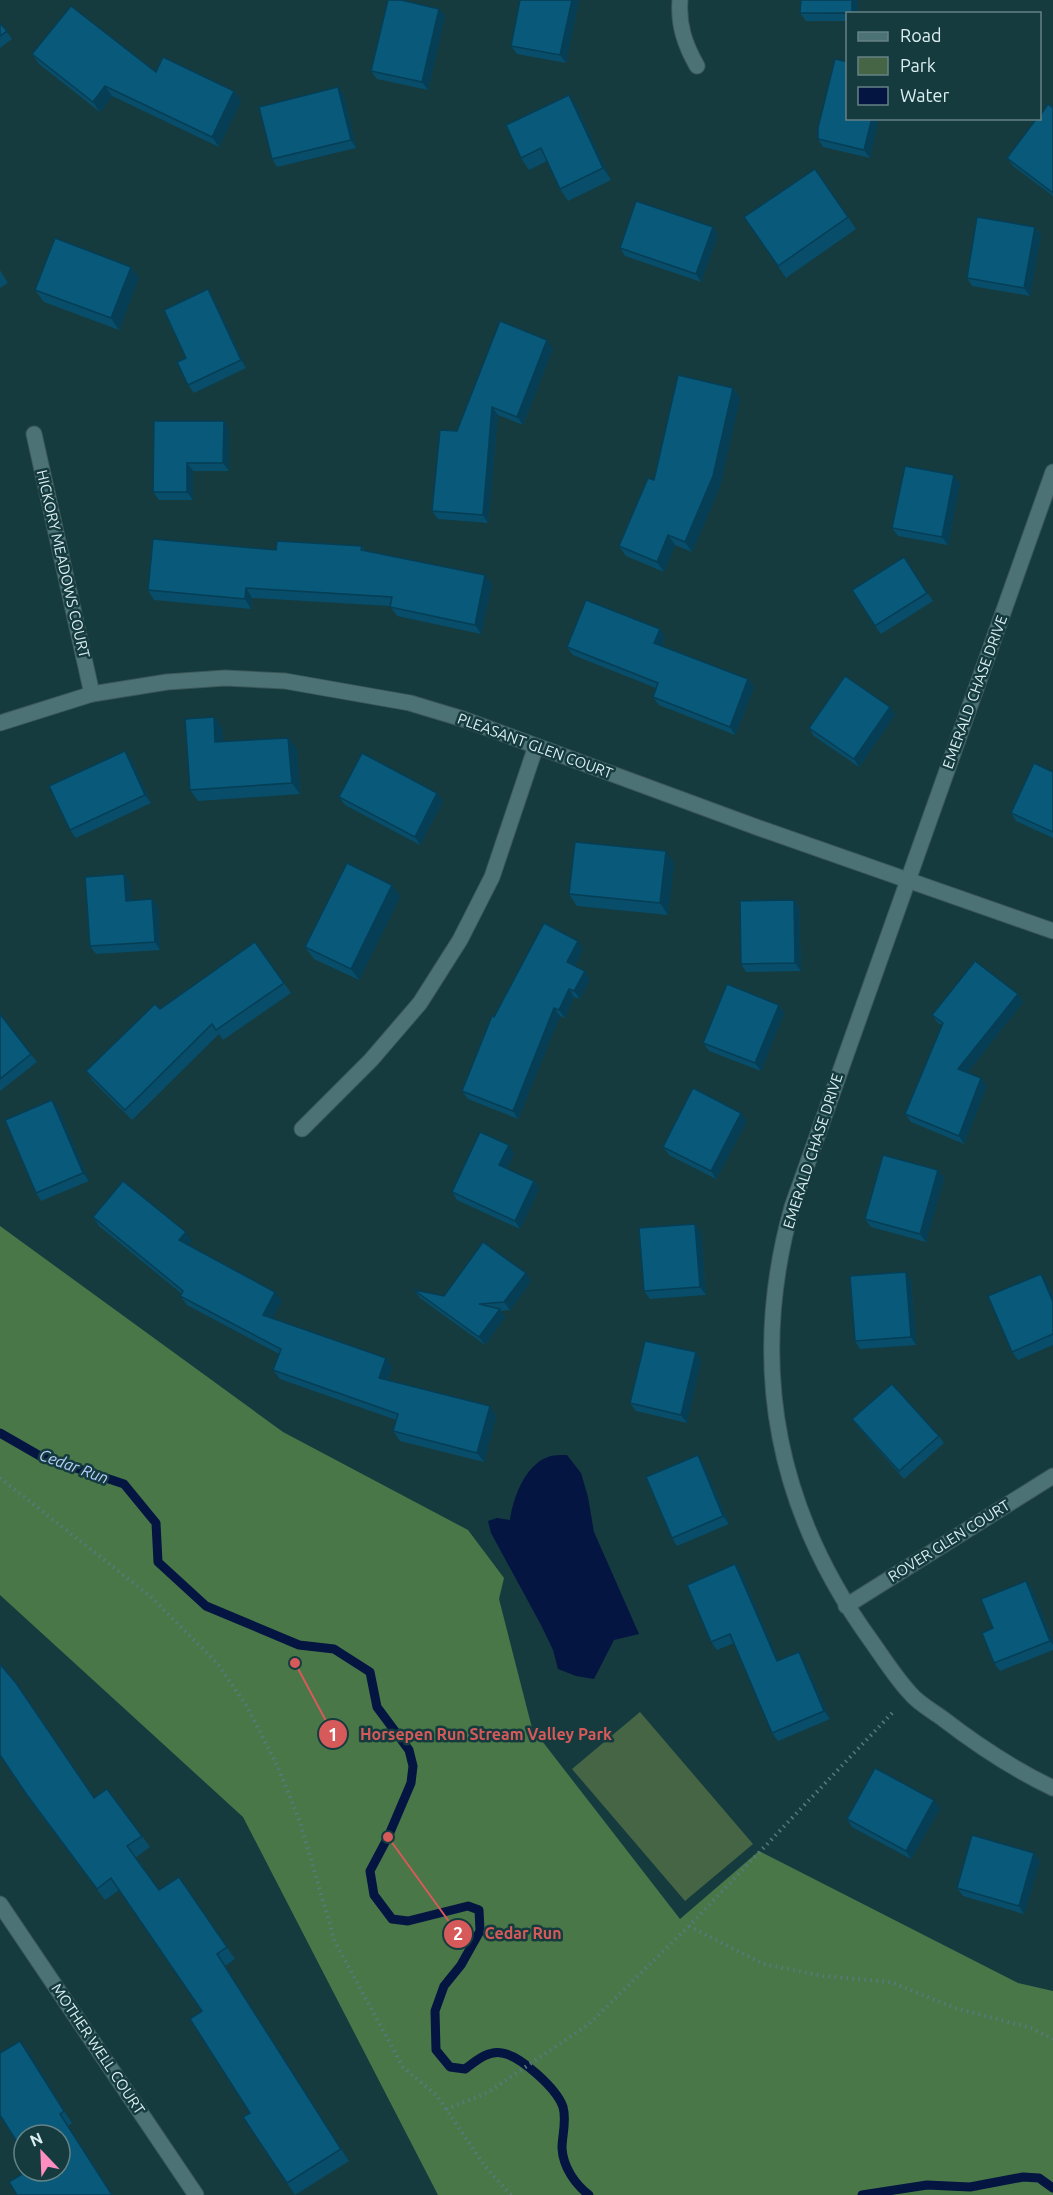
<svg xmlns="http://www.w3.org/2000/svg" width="1053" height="2195" viewBox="0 0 1053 2195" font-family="Ubuntu,sans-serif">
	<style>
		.green { fill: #456544 }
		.forest { fill: #497748 }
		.water { fill: #041542 }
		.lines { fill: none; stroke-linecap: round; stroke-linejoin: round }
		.stream { stroke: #041542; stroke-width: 9 }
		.minor-casing { stroke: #3c5759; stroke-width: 17 }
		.path { stroke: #59797c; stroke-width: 4; stroke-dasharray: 1.5 4.5; stroke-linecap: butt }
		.minor { stroke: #4c7276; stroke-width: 15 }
		.wall { fill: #084d69 }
		.shaded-wall { fill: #063e55 }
		.building { fill: #09597a; stroke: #063e55; stroke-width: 1.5 }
		.labels { text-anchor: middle; stroke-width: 5; stroke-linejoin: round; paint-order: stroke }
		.street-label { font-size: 15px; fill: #dbeff1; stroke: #153b3f }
		.water-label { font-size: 16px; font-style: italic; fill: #b8d0ff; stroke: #153b3f }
		.leader { fill: none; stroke: #d75a5a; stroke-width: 2 }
		.callout-dot { fill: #d75a5a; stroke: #153b3f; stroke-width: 2 }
		.mark-label { font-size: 18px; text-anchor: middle; font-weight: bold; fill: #fff }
		.callout-label { font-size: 16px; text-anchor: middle; font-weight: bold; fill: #d75a5a; stroke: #153b3f; stroke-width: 5; stroke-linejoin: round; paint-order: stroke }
	</style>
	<rect width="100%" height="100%" fill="#153b3f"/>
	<polygon class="green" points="640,1712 753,1844 685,1901 572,1769"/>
	<polygon class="forest" points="0,1226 283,1432 468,1530 504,1578 499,1599 532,1728 680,1919 759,1851 1018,1983 1053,1991 1053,2195 438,2195 243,1817 0,1595"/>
	<path class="water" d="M 567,1455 L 581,1473 L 588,1497 L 594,1532 L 639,1634 L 614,1640 L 594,1679 L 576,1676 L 558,1669 L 553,1650 L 541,1625 L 491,1533 L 488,1521 L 497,1518 L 510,1520 C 513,1498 525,1465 548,1457 C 553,1455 561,1455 567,1455 Z"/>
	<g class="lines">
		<g class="stream">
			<path d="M 0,1433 L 40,1456 L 124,1484 L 156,1523 L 158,1562 L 206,1606 L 299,1645 L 334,1649 L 370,1672 L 377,1707 L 409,1750 L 413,1766 L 411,1783 L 388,1837 L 370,1871 L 374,1895 L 392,1919 L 408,1921 L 468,1906 L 479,1910 L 480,1931 L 461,1965 L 444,1986 L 435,2011 L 436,2050 L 450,2067 L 465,2069 C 476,2061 488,2050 502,2053 C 521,2056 557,2089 563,2107 C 567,2121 562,2135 562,2148 C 563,2167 575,2184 589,2195"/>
			<polyline points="862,2195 927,2185 970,2187 1023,2177 1039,2178 1053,2188"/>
		</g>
		<defs>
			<g id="minor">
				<path d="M 680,0 C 678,25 685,45 697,66"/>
				<polyline points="34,434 92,694"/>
				<path d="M 1053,472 L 792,1207 C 748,1365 776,1510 872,1642 C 884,1659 896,1678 910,1693 C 918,1703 931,1710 942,1718 C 977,1745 1013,1769 1053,1788"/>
				<polyline points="0,723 92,694 167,682 225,678 285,681 410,703 463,719 759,828 1053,931"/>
				<polyline points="302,1129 371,1060 420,1003 460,940 492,877 536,746"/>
				<polyline points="846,1606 1053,1476"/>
				<polyline points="0,1904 196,2195"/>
			</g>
		</defs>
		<use href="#minor" class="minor-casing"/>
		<g class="path">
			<polyline points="0,1478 150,1596 217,1663 246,1705 278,1767 300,1822 335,1942 403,2067 437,2096 485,2166 511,2195"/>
			<polyline points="689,1926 763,1964 823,1976 891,1982 955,2008 1031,2028 1053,2039"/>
			<polyline points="446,2109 487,2093 589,2024 689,1926 895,1710"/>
		</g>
		<use href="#minor" class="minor"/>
	</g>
	<g class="wall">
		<polygon points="520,0 579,0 566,63 517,54 511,46"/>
		<polygon points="439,9 445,16 428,90 377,79 371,71"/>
		<polygon points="800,13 848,14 848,21 806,21"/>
		<polygon points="0,23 12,39 0,48"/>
		<polygon points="32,54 156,72 234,91 241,101 219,147 112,96 100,112 39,64"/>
		<polygon points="338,87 344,95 356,148 277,167 272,159"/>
		<polygon points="569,95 577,107 611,180 568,201 560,189 547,161 529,170 521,158"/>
		<polygon points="1053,108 1053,196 1013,166 1007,158"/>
		<polygon points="848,118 879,118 870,158 823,147 818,139"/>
		<polygon points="815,169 856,229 786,278 744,217"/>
		<polygon points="1035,227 1041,235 1030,296 972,286 967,278"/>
		<polygon points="718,235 701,282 625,256 620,248"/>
		<polygon points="131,267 139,278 119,330 44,302 35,290"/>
		<polygon points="0,270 8,283 0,288"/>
		<polygon points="208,289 213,297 246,368 194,393 188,385 186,358"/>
		<polygon points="553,348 523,425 498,415 488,523 438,519 432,511 457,431"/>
		<polygon points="733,388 740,398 720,486 692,552 675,545 664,572 626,556 619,546 654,480"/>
		<polygon points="229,429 229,471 193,471 193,500 159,500 153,492"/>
		<polygon points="960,483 948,545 898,536 892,528"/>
		<polygon points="362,546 364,550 492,584 481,634 397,616 390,606 252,598 251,609 154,600 148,590 276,550"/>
		<polygon points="909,565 933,601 881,634 875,626"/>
		<polygon points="665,637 662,646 748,679 754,687 735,735 659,705 653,697 656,688 573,655 567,647"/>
		<polygon points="890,707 895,715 859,767 814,736 809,728"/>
		<polygon points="214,717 222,728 223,742 288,738 297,749 300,794 198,801 190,790"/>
		<polygon points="131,759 151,803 76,838 70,830"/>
		<polygon points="1053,772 1053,838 1016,821 1011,813"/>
		<polygon points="339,797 443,801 420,845 345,805"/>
		<polygon points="674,863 668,915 577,906 569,894"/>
		<polygon points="124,874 130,882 131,901 152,899 158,907 160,950 96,954 90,946"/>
		<polygon points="392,885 400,897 359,980 314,959 305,947"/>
		<polygon points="794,900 799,907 801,971 746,972 741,964"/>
		<polygon points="255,942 291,993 223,1040 219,1034 132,1120 93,1081 86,1071 160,1009"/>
		<polygon points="583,949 575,966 590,979 580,999 574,997 565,1018 560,1016 518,1119 468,1099 462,1091 494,1017"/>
		<polygon points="1018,994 1023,1002 967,1073 981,1078 987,1086 964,1144 911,1122 905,1114 942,1025 938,1023 932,1015"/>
		<polygon points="779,1005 784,1013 761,1071 709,1051 703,1043"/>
		<polygon points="0,1014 37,1062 0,1091"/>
		<polygon points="58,1108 89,1181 41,1201 36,1193"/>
		<polygon points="747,1121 716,1179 669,1155 663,1147"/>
		<polygon points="514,1153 507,1169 534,1181 539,1189 520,1229 457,1200 452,1192"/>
		<polygon points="938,1170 944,1178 926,1242 871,1227 865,1219"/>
		<polygon points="93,1217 192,1241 188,1245 282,1301 272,1318 386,1358 392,1367 388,1380 496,1416 484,1462 400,1441 393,1431 396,1420 280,1379 273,1370 279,1354 187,1305 180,1296 182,1294 99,1226"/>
		<polygon points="695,1224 701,1232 706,1295 650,1299 644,1291"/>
		<polygon points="911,1280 916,1345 860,1349 855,1341"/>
		<polygon points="531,1281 510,1310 501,1311 505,1317 485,1345 420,1298 414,1290 444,1296"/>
		<polygon points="1047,1282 1053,1297 1053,1345 1018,1360 1012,1352"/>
		<polygon points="696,1352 701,1360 687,1423 636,1411 630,1403"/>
		<polygon points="852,1419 939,1436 944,1443 904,1479 858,1427"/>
		<polygon points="698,1455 703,1463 729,1524 677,1546 672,1538"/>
		<polygon points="735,1564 741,1572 778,1660 804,1660 830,1719 778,1741 772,1733 734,1643 717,1650 711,1642"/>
		<polygon points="1026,1581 1032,1589 1053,1641 1053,1650 1000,1671 994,1663 993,1628"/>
		<polygon points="94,1798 142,1836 150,1847 135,1858 159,1890 179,1877 235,1959 225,1966 349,2161 295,2195 287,2183 250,2113 202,2011 119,1890 105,1900 35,1807"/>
		<polygon points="940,1808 911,1859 852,1827 847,1819"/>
		<polygon points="1034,1853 1040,1861 1024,1914 963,1896 957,1888"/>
		<polygon points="20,2041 72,2123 68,2126 112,2195 17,2195 60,2171"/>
	</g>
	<g class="shaded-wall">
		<polygon points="572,0 579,0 566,63 560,55"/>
		<polygon points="852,0 858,0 858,14 852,13"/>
		<polygon points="439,9 445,16 428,90 422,82"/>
		<polygon points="105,86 112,96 100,112 93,102"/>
		<polygon points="338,87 344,95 356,148 351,140"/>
		<polygon points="234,91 241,101 219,147 212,137"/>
		<polygon points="569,95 577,107 611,180 603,168"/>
		<polygon points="872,118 879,118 870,158 864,150"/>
		<polygon points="713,227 718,235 701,282 696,274"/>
		<polygon points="1035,227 1041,235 1030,296 1024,288"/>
		<polygon points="131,267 139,278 119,330 111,318"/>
		<polygon points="208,289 213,297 246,368 241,360"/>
		<polygon points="547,340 553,348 523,425 517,417"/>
		<polygon points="733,388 740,398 720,486 692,552 685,542"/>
		<polygon points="492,407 498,415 488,523 483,515"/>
		<polygon points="224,421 229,429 229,471 223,463"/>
		<polygon points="187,463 193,471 193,500 187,492"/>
		<polygon points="954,475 960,483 948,545 942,537"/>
		<polygon points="668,535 675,545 664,572 657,562"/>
		<polygon points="485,575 492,584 481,634 475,625"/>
		<polygon points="246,588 252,598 251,609 245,599"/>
		<polygon points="660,629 665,637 660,651 654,643"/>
		<polygon points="748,679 754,687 735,735 730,727"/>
		<polygon points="890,707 895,715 859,767 854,759"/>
		<polygon points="214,717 222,728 224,754 215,742"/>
		<polygon points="288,738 297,749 300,794 292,783"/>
		<polygon points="125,751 131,759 151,803 145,795"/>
		<polygon points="437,793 443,801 420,845 415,837"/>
		<polygon points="666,851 674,863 668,915 660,903"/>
		<polygon points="124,874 130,882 132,909 126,901"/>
		<polygon points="392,885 400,897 359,980 351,969"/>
		<polygon points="152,899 158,907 160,950 155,942"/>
		<polygon points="794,900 799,907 801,971 795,963"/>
		<polygon points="578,941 583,949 573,970 567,962"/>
		<polygon points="585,971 590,979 580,999 574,991"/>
		<polygon points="569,989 574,997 565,1018 559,1010"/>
		<polygon points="1018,994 1023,1002 964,1077 958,1069"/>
		<polygon points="779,1005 784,1013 761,1071 755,1063"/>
		<polygon points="554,1008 560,1016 518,1119 513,1111"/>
		<polygon points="981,1078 987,1086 964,1144 959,1136"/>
		<polygon points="52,1100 58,1108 89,1181 83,1173"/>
		<polygon points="741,1113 747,1121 716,1179 711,1171"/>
		<polygon points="509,1145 514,1153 505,1173 499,1165"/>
		<polygon points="938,1170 944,1178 926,1242 920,1234"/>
		<polygon points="534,1181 539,1189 520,1229 515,1221"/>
		<polygon points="695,1224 701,1232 706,1295 700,1287"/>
		<polygon points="186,1232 192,1241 185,1249 179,1240"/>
		<polygon points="906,1272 911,1280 916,1345 911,1337"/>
		<polygon points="526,1273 531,1281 510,1310 504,1302"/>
		<polygon points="1041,1274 1047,1282 1053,1297 1053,1302"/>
		<polygon points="275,1292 282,1301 269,1324 263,1315"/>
		<polygon points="500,1309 505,1317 485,1345 479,1337"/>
		<polygon points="696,1352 701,1360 687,1423 681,1415"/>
		<polygon points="386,1358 392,1367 385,1387 379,1378"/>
		<polygon points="490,1406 496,1416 484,1462 477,1453"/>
		<polygon points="698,1455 703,1463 729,1524 723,1516"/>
		<polygon points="735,1564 741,1572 782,1669 777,1661"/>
		<polygon points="1026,1581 1032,1589 1053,1641 1053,1645 1050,1641"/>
		<polygon points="799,1652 804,1660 830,1719 824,1711"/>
		<polygon points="934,1800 940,1808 911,1859 906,1851"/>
		<polygon points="1034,1853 1040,1861 1024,1914 1019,1906"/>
		<polygon points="217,1954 225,1966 349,2161 341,2149"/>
		<polygon points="20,2041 29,2052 72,2123 64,2111"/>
	</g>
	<g class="building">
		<polygon points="388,0 401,0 439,9 422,82 371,71"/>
		<polygon points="520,0 572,0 560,55 511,46"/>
		<polygon points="801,0 852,0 852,13 800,13"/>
		<polygon points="71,6 156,72 163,57 234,91 212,137 105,86 93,102 32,54"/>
		<polygon points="0,23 7,31 0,36"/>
		<polygon points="835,59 848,62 848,118 872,118 864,150 818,139 818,128"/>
		<polygon points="338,87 351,140 272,159 259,107"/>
		<polygon points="569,95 603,168 560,189 541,148 521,158 506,125"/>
		<polygon points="1048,104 1053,108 1053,193 1007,158 1037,118 1040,118 1040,116"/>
		<polygon points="815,169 848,217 778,266 744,217"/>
		<polygon points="636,201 713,227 696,274 620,248"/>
		<polygon points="977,217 1035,227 1024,288 967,278"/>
		<polygon points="55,238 131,267 111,318 35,290"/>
		<polygon points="208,289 241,360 188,385 177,362 186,358 164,310"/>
		<polygon points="500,321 547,340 517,417 492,407 483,515 432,511 440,430 457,431"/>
		<polygon points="678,375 733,388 713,476 685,542 668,535 657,562 619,546 648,478 654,480"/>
		<polygon points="154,421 224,421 223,463 187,463 187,492 153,492"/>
		<polygon points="905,466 954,475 942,537 892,528"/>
		<polygon points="153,539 276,550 277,541 362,546 361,550 485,575 475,625 390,607 392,597 246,588 245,599 148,590"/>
		<polygon points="904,557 927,593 875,626 852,590"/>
		<polygon points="586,600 660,629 654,643 748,679 730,727 653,697 658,683 567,647"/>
		<polygon points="845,676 890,707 854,759 809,728"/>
		<polygon points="214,717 215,742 288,738 292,783 190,790 185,719"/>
		<polygon points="125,751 145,795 70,830 49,786"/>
		<polygon points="362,753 437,793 415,837 339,797"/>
		<polygon points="1034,763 1053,772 1053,832 1011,813"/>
		<polygon points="575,842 666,851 660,903 569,894"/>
		<polygon points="347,863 392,885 351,969 305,947"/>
		<polygon points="124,874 126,901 152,899 155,942 90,946 85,877"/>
		<polygon points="794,900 795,963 741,964 740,901"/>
		<polygon points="544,923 578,941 567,962 585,971 574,991 569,989 559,1010 554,1008 513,1111 462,1091 492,1016 494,1017"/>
		<polygon points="255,942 284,983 216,1030 212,1024 125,1110 86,1071 155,1004 160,1009"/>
		<polygon points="975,961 1018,994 958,1069 981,1078 959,1136 905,1114 943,1023 932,1015"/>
		<polygon points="727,984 779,1005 755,1063 703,1043"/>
		<polygon points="0,1014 31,1054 0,1079"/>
		<polygon points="693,1088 741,1113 711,1171 663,1147"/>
		<polygon points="52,1100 83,1173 36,1193 5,1120"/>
		<polygon points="480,1132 509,1145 499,1165 534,1181 515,1221 452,1192"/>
		<polygon points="883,1155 938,1170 920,1234 865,1219"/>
		<polygon points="123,1181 186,1232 179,1240 275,1292 263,1315 386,1358 379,1378 490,1406 477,1453 393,1431 398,1414 273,1370 281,1349 180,1296 183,1291 93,1217"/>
		<polygon points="695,1224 700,1287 644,1291 639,1228"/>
		<polygon points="483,1242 526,1273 504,1302 479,1304 500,1309 479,1337 414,1290 444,1296"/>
		<polygon points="906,1272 911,1337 855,1341 850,1276"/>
		<polygon points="1041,1274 1053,1302 1053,1334 1012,1352 988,1296"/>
		<polygon points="645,1341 696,1352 681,1415 630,1403"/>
		<polygon points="892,1384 939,1436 899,1471 852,1419"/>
		<polygon points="698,1455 723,1516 672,1538 646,1477"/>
		<polygon points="735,1564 777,1661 799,1652 824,1711 772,1733 730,1634 711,1642 687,1585"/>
		<polygon points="1026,1581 1050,1641 994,1663 982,1633 993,1628 981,1599"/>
		<polygon points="0,1664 16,1683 94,1798 107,1789 142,1836 127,1846 159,1890 179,1877 227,1947 217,1954 341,2149 287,2183 243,2117 250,2113 190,2019 202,2011 111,1878 97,1889 27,1795 0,1755"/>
		<polygon points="875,1768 934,1800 906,1851 847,1819"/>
		<polygon points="972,1835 1034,1853 1019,1906 957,1888"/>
		<polygon points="20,2041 64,2111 60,2114 112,2195 17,2195 9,2182 27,2171 60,2171 60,2135 24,2135 24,2153 0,2115 0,2053"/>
	</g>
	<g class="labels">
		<g class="street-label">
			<text transform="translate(63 564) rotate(77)" y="5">HICKORY MEADOWS COURT</text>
			<text transform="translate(975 692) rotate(-70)" y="5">EMERALD CHASE DRIVE</text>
			<text transform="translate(535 746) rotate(20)" y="5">PLEASANT GLEN COURT</text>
			<text transform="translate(813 1151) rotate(-72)" y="5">EMERALD CHASE DRIVE</text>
			<text transform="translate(949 1541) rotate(-32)" y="5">ROVER GLEN COURT</text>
			<text transform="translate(98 2049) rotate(56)" y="5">MOTHER WELL COURT</text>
		</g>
		<g class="water-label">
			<text transform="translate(74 1466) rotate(20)" y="6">Cedar Run</text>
		</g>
	</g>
	<path class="leader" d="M295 1663L333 1734M388 1837L458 1934"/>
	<g class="callout-dot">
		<circle cx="295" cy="1663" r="6"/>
		<circle cx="388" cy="1837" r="6"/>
		<circle cx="333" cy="1734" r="15"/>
		<circle cx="458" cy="1934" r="15"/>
	</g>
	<g class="mark-label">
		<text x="333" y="1741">1</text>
		<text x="458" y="1940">2</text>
	</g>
	<g class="callout-label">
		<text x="486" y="1740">Horsepen Run Stream Valley Park</text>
		<text x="523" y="1939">Cedar Run</text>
	</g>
	<rect x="846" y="12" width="195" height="108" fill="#153b3f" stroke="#648386" stroke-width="1.5"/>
	<rect x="858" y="32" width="30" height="9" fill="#4c7276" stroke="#648386" stroke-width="1.5"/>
	<text x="900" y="42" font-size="18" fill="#dbeff1">Road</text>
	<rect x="858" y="57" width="30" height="18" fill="#456544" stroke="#648386" stroke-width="1.5"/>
	<text x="900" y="72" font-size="18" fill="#dbeff1">Park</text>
	<rect x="858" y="87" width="30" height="18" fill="#041542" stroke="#648386" stroke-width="1.5"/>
	<text x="900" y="102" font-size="18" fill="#dbeff1">Water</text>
	<g transform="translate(42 2153) rotate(337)"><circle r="28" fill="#153b3f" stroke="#648386" stroke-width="1.5"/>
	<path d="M0-4.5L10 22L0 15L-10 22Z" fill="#fd8ebf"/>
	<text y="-9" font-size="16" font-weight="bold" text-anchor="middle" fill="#dbeff1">N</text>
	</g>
</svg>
